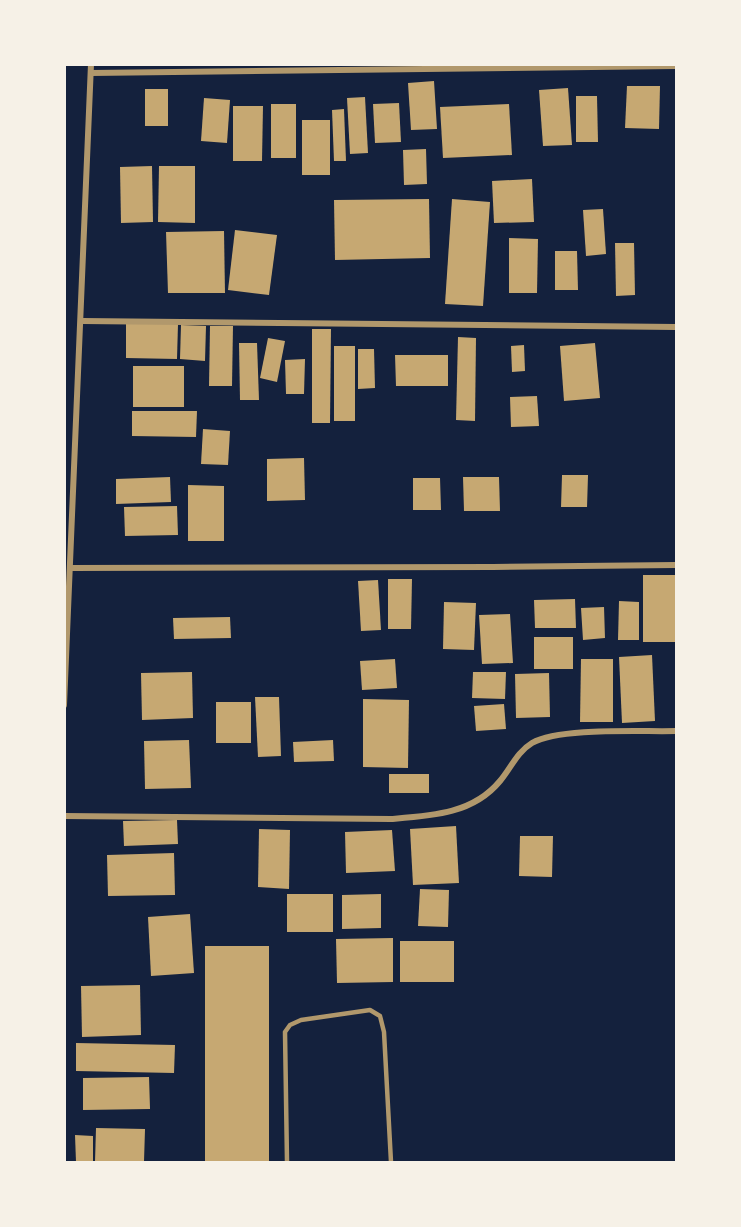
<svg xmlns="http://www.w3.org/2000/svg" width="741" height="1227" viewBox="0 0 741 1227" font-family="Ubuntu,sans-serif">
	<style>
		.building { fill: #c6a872 }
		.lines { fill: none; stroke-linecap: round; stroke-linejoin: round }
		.service { stroke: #b1986c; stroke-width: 4.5 }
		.minor { stroke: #b1986c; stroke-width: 6 }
	</style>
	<rect width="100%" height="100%" fill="#14213d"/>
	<g class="building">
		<polygon points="434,81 437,129 411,130 408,83"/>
		<polygon points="627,86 660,86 659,129 625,128"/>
		<polygon points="568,88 572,145 543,146 539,90"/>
		<rect x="145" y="89" width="23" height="37"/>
		<polygon points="576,96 597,96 598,142 576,142"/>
		<polygon points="365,97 368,153 350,154 347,98"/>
		<polygon points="204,98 230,100 227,143 201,141"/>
		<polygon points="399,103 401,142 375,143 373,104"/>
		<rect x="271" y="104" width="25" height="54"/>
		<polygon points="509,104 512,155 443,158 440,107"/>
		<polygon points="233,106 263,106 262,161 233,161"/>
		<polygon points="344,109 346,161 334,161 332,110"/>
		<rect x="302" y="120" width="28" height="55"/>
		<polygon points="426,149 427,184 404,185 403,150"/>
		<polygon points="152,166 153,222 121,223 120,167"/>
		<polygon points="159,166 195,166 195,223 158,222"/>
		<polygon points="532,179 534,222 494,223 492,181"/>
		<polygon points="429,199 430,258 335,260 334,200"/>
		<polygon points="452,199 490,202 483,306 445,304"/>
		<polygon points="603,209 606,254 586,256 583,210"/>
		<polygon points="235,230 277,235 269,295 228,290"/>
		<polygon points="224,231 225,293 168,293 166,232"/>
		<polygon points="509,238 538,239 537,293 509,293"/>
		<polygon points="615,243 634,243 635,295 616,296"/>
		<polygon points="555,251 577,251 578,290 555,290"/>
		<polygon points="126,323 178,324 177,359 126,358"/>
		<polygon points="181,325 206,326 205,361 180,359"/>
		<polygon points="210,326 233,326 232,386 209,386"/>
		<polygon points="312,329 331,329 330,423 312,423"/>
		<polygon points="458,337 476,338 475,421 456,420"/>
		<polygon points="268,338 285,341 277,382 260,378"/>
		<polygon points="239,343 257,343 259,400 240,400"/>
		<polygon points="595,343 600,398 564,401 560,346"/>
		<polygon points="524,345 525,371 512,372 511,346"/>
		<rect x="334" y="346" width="21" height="75"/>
		<polygon points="358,349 374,349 375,388 358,389"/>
		<polygon points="395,355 448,355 448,386 396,386"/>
		<polygon points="305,359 304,394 286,394 285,360"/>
		<rect x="133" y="366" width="51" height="41"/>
		<polygon points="537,396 539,426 511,427 510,397"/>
		<polygon points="132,411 197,411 196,437 132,436"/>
		<polygon points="203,429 230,431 228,465 201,464"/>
		<polygon points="304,458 305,500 267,501 267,459"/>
		<polygon points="562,475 588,475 587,507 561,507"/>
		<polygon points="170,477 171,502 116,504 116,479"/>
		<polygon points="463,477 499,477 500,511 464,511"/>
		<polygon points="413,478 440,478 441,510 413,510"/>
		<polygon points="188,485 224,486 224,541 188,541"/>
		<polygon points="177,506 178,535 125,536 124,507"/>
		<rect x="643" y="575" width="33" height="67"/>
		<polygon points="388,579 412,579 411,629 388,629"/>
		<polygon points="378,580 381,630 361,631 358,581"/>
		<polygon points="575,599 576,628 535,628 534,600"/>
		<polygon points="619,601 639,602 639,640 618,640"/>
		<polygon points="444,602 476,603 474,650 443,649"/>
		<polygon points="604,607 605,638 583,640 581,608"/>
		<polygon points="510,614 513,663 482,664 479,615"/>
		<polygon points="230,617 231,638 174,639 173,618"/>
		<rect x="534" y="637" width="39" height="32"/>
		<polygon points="652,655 655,721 622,723 619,657"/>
		<polygon points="395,659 397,688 362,690 360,661"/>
		<polygon points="581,659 613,659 613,722 580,722"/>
		<polygon points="192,672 193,718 142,720 141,673"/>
		<polygon points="473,672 506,672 505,699 472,698"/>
		<polygon points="549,673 550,717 516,718 515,674"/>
		<polygon points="255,697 279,697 281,756 258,757"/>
		<polygon points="363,699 409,700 408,768 363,767"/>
		<rect x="216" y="702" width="35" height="41"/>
		<polygon points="504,704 506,729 476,731 474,706"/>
		<polygon points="189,740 191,788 145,789 144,741"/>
		<polygon points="333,740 334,761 294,762 293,742"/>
		<rect x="389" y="774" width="40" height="19"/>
		<polygon points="177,820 178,844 124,846 123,821"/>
		<polygon points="456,826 459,883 413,885 410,829"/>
		<polygon points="259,829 290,830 289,889 258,887"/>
		<polygon points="392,830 395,871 346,873 345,832"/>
		<polygon points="520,836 553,836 552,877 519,876"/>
		<polygon points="174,853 175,895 108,896 107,855"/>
		<polygon points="420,889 449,890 448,927 418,926"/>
		<rect x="287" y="894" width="46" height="38"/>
		<polygon points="381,894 381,928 342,929 342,895"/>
		<polygon points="190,914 194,973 151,976 148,917"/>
		<polygon points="393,938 393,982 337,983 336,939"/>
		<rect x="400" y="941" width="54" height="41"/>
		<rect x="205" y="946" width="64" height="216"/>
		<polygon points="140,985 141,1035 82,1037 81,986"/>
		<polygon points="76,1043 175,1045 174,1073 76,1071"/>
		<polygon points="149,1077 150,1109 83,1110 83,1078"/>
		<polygon points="96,1128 145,1129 144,1162 95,1162"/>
		<polygon points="75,1135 93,1136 93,1162 76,1162"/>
	</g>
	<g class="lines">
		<polyline class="service" points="287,1162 285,1032 290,1025 301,1020 370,1010 380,1016 384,1032 391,1162"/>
		<g class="minor">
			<polyline points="91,73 676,66"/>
			<polyline points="82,321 676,327"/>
			<polyline points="70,568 493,567 676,565"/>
			<polyline points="64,705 91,64"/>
			<path d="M 64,816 L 391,819 C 431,816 473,814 500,781 C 511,768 517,752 532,743 C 560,727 642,732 676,731"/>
		</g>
	</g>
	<rect width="741" height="1227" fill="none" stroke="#f6f1e7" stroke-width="132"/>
</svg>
